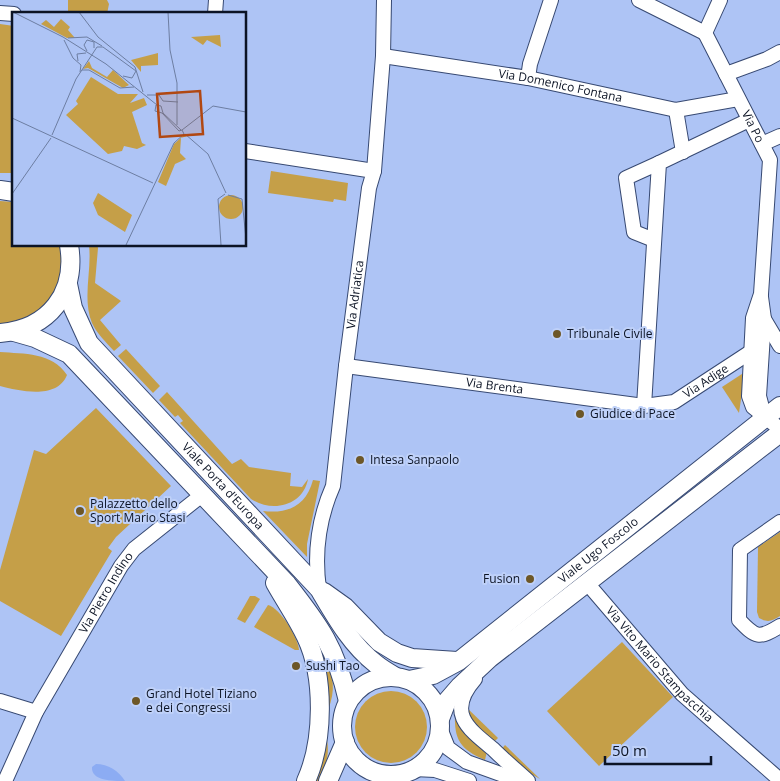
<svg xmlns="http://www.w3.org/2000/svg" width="780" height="781" viewBox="0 0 780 781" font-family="'Open Sans',sans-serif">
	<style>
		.green { fill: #c59f48 }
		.water { fill: #8cacf3 }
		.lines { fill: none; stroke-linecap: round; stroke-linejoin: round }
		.minor-casing { stroke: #374972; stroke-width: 16 }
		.major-casing { stroke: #374972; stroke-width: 20 }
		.minor { stroke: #fff; stroke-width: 14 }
		.major { stroke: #fff; stroke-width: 18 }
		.poi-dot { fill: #6d5727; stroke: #bfd1f9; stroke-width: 2 }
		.labels { text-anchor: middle; stroke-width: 4; stroke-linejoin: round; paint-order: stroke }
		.street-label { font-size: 12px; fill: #0c1425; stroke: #bfd1f9 }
		.poi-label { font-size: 12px; fill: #0c1425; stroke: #bfd1f9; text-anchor: start }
		.inset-road { fill: none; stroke: #6d7ea2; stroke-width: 1 }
		.view { fill: #b14812; fill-opacity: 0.15; stroke: #b14812; stroke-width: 2.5 }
		.inset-edge { fill: none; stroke: #0c1425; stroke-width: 2.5 }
	</style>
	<rect width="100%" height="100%" fill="#aec4f5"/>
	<g class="green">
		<polygon points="68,0 107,0 109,4 107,14 56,14 68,13"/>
		<polygon points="0,24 14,26 14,173 0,173"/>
		<polygon points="271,171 348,183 346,201 334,199 333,202 268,193"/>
		<path d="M 0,201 L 14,202 L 14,245 L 60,245 C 61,251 63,258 63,264 C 62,287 48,311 27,320 C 19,323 8,323 0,325 Z"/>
		<path d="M 89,245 L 97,245 L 98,248 L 95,283 L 121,301 L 100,320 L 121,345 L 114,351 C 106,342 97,334 92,323 C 82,298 92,271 89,245 Z"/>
		<polygon points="126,349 160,386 153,393 118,356"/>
		<path d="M 0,352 C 24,354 52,352 67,375 C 57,400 20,391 0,386 Z"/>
		<polygon points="745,372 739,413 722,387"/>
		<path d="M 167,392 L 232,464 L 241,459 L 249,467 L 291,473 L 290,486 L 302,487 L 308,479 C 303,506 272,513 251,499 L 180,423 L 183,421 L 178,415 L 175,417 L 159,400 Z"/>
		<polygon points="96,408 171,486 116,537 108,548 112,551 61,636 0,601 0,570 34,450 46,454"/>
		<path d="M 313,480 L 320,481 L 307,544 L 307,557 L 263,511 C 288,514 306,506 313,480 Z"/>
		<path d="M 780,532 L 780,616 C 772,621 768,623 759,618 L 757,612 L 758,547 Z"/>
		<polygon points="250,596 255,596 260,599 245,623 237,619"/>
		<path d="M 268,605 C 280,608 298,637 299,650 L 295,650 L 254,627 Z"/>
		<polygon points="622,642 673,697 599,766 547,711"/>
		<path d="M 324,656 C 334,675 336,690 328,710 L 328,685 L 321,658 Z"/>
		<circle cx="391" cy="727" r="36"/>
		<polygon points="465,706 498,738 493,743 475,728"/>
		<path d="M 455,713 C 461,733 470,739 487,751 L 485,760 C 460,749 454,740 455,713 Z"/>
		<path d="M 327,740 C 330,756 325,766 320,781 L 313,781 L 323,755 Z"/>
		<polygon points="505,745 540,779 528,772 501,750"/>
	</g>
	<path class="water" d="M 96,764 C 108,764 119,771 125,781 C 112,781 91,781 92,767 Z"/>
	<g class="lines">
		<defs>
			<g id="minor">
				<polyline points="639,0 705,33"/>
				<polyline points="0,13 14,14"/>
				<polyline points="215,14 216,0"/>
				<path id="s1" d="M 705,33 L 770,160 L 761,294 L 753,318 L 749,396 L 753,407 L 780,429"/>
				<polyline points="705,33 720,0"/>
				<path id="s2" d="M 383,56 L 528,78 L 676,110 L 738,99"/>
				<polyline points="726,74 767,59 780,52"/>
				<polyline points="528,78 530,64 551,0"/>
				<polyline points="676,110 683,152"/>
				<polyline points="762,144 780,136"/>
				<polyline points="245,151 374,171"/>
				<polyline points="654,240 634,232 626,178 659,163"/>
				<polyline points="761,297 764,319 759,396 764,415"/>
				<polyline points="764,319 780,346"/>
				<path id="s3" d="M 346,366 L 644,406 L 674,402 L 752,351"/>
				<polyline points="644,406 659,163 749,120"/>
				<path d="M 780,522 L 740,550 L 739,620 C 756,638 759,639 780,626"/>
				<path id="s4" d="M 587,583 L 682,694 L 780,780"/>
				<path id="s5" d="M 319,589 C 314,553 318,520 333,486 L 346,366 L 369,188 L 374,171 L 383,56 L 384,0"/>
				<path d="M 475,679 C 446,712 467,728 493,749 C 504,760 516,770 528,781"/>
				<polyline points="0,701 36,712"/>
				<polyline points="440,728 448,748 467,762 520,781"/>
				<polyline points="414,769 435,770 469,781"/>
				<path id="s6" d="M 5,781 L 36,712 L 121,566 L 134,549 L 202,495"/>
			</g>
			<g id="major">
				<polyline points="0,190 14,192"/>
				<path id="s7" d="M 68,284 L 73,308 L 89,343 L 319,589 C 335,616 351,645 376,664 C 382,669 389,673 396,677"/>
				<path d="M 14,332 L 35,338 L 69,354 L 287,584 C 320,626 336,648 348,701"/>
				<path d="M 0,333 C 49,329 77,293 69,245"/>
				<path d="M 275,583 C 285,601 297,618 306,637 C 325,677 324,741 306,781"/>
				<polyline points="324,592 345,607 379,642 397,653 412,658 457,661"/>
				<circle cx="391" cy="726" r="49"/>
				<path id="s8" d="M 409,680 L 433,675 L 459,661 L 780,406"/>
				<polyline points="440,719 447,701 460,686 490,658 780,433"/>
				<polyline points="328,781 345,742"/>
			</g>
		</defs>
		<use href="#minor" class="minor-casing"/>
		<use href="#major" class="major-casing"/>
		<use href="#minor" class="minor"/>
		<use href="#major" class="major"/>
	</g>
	<g class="poi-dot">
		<circle cx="557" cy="334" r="5"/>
		<circle cx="580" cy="414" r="5"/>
		<circle cx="360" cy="460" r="5"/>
		<circle cx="80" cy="511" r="5"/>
		<circle cx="530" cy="579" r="5"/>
		<circle cx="296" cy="666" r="5"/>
		<circle cx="136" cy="701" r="5"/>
	</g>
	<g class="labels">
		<g class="street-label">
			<text dy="4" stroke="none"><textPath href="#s2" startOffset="180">Via Domenico Fontana</textPath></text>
			<text dy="4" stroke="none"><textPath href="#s1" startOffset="105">Via Po</textPath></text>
			<text dy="4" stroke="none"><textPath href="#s5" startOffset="298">Via Adriatica</textPath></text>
			<text dy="4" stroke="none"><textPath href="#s3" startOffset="369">Via Adige</textPath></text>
			<text dy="4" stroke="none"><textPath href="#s3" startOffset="150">Via Brenta</textPath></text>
			<text dy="4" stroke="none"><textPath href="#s7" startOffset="259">Viale Porta d'Europa</textPath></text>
			<text dy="4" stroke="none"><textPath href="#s8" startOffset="232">Viale Ugo Foscolo</textPath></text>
			<text dy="4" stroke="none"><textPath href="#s6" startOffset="214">Via Pietro Indino</textPath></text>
			<text dy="4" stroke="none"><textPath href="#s4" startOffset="109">Via Vito Mario Stampacchia</textPath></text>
		</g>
		<g class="poi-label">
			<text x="567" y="338">Tribunale Civile</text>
			<text x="590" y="418">Giudice di Pace</text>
			<text x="370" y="464">Intesa Sanpaolo</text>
			<text x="90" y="508">Palazzetto dello<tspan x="90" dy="14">Sport Mario Stasi</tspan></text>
			<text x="520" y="583" text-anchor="end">Fusion</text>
			<text x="306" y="670">Sushi Tao</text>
			<text x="146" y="698">Grand Hotel Tiziano<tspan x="146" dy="14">e dei Congressi</tspan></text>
		</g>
	</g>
	<g transform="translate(12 12)">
		<rect width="234" height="234" fill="#aec4f5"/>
		<path d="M 49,7 L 58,15 L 56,18 L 63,26 L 55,26 L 29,12 L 34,8 L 42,15 ZM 208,23 L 209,35 L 195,28 L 191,33 L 179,25 ZM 146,41 L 146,53 L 129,54 L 129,60 L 119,48 ZM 77,49 L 80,56 L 95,65 L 101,58 L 117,73 L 111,76 L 76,56 L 71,57 ZM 79,65 L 106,82 L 126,82 L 118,91 L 132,86 L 135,93 L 120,100 L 130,131 L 134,133 L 125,137 L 112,134 L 110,139 L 96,142 L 54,103 L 66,92 L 64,89 ZM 172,123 L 175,124 L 169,126 L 168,141 L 174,147 L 163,152 L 154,174 L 146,170 L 162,132 ZM 86,181 L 120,203 L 113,220 L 86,203 L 81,191 ZM207 195a12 12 0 1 1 24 0a12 12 0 1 1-24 0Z" fill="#c59f48"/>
		<path class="inset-road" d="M 1,0 L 51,25 L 94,52 L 145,93M 67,0 L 86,25 L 123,55 L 131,80M 156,0 L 158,38 L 165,71 L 165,113M 56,26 L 75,25 L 90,34M 52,28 L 61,46 L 69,53 L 68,60M 75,39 L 72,33 L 75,28 L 82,30 L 82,36M 66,49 L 65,42 L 74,41M 70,58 L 77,58 L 108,76 L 122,75M 135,83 L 147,83 L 151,89M 151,89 L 166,90M 0,106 L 141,171M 170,118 L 201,94 L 234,100M 167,119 L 150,101 L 143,99 L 144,93 L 149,94 L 151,101 L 169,118M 173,122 L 196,142 L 214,181M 40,123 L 64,67 L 85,35 L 91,35 L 124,59 L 120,66 L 111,64M 0,182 L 39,126M 216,183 L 230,187 L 234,227M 114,233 L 162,131 L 172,122 L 170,118 L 167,119M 209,233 L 206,187 L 213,182"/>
		<path class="view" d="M 188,79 L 191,122 L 148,125 L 145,82 Z"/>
		<rect width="234" height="234" class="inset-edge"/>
	</g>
	<path d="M605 756v8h106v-8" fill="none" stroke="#0c1425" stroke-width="2.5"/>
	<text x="612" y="756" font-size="15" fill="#0c1425" stroke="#bfd1f9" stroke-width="4" paint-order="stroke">50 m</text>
</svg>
